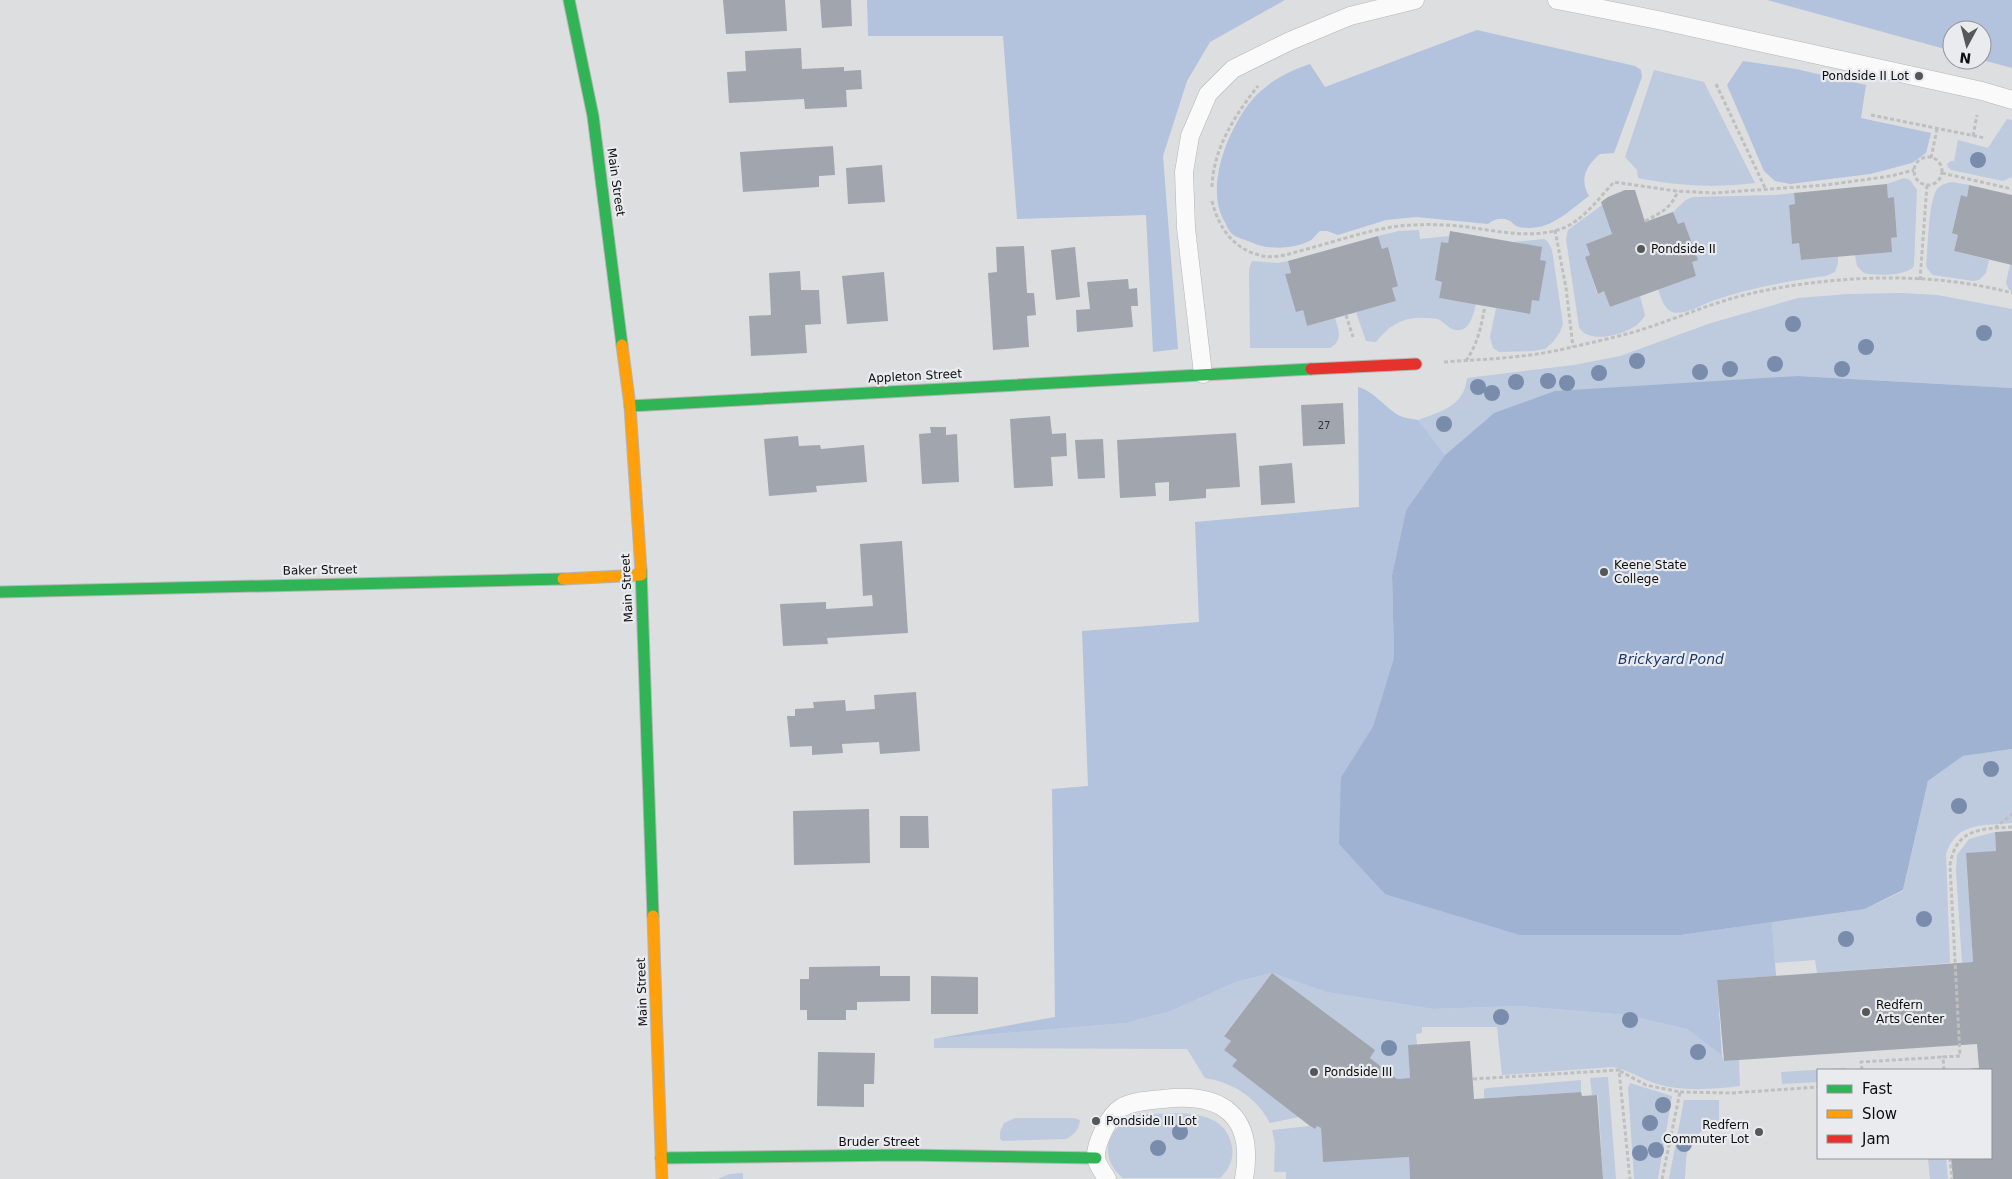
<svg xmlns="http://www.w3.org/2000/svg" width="2012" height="1179" viewBox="0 0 2012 1179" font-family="'DejaVu Sans',sans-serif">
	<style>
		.green { fill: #becade }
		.forest { fill: #b3c2dd }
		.water { fill: #9fb2d2 }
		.building { fill: #a0a5ae }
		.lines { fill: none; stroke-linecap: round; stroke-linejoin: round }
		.lane-casing { stroke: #b4b5b6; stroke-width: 19 }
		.fast-casing { stroke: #b4b5b6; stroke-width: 13 }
		.slow-casing { stroke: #b4b5b6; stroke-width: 13 }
		.jam-casing { stroke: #b4b5b6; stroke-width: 13 }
		.path { stroke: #bfbfbf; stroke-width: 3; stroke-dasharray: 4 2.5; stroke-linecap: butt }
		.lane { stroke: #fafafa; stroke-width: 18 }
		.fast { stroke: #30b455; stroke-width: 11 }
		.slow { stroke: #ff9f0a; stroke-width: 11 }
		.jam { stroke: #e5322d; stroke-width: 11 }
		.tree { fill: #798cac }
		.poi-dot { fill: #565759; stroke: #eaebee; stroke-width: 2 }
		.labels { text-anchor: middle; stroke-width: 4.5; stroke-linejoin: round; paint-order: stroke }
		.number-label { font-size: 10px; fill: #323438 }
		.poi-label { font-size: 12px; fill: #0e0f10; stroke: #eaebee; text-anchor: start }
		.street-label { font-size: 12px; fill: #0e0f10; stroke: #eaebee }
		.water-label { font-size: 14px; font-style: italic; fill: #1b3b72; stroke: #eaebee }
	</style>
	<rect width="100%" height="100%" fill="#dddee0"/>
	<g class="green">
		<path d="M 1654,70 L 1704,82 L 1755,183 C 1713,188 1679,186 1638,178 L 1637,170 L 1625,157 Z"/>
		<polygon points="2007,119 2012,120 2012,177 2003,181 1951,170 1948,167 1947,164 1951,161 1954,161 1958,140 1988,148"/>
		<path d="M 1904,178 L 1910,180 L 1917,190 L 1914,266 C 1908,276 1876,276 1864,273 L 1857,266 L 1855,255 L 1891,238 L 1897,236 L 1894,197 L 1888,198 L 1887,184 Z"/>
		<path d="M 1952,182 L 1969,185 L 1967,197 L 1961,195 L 1952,232 L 1958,235 L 1954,251 L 1989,260 L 1986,273 L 1979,280 L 1973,281 L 1933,275 L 1929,271 L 1926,266 C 1928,250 1928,199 1938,188 C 1942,184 1947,183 1952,182 Z"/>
		<path d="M 1794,193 L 1795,204 L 1789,205 L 1792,243 L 1799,243 L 1801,260 L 1838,257 L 1838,263 L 1835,272 L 1826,276 C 1787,281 1749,288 1712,301 C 1701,305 1684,316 1672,312 C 1663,308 1661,297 1658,289 L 1696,276 L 1673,212 C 1680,206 1685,198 1694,197 L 1775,195 Z"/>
		<path d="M 1602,205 L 1612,234 L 1586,244 L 1590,255 L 1585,257 L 1597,293 L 1604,291 L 1610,307 L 1640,296 L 1645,315 C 1638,333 1589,347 1579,327 L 1566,239 L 1568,230 Z"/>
		<path d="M 1419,230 L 1420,239 L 1449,236 L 1448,243 L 1441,242 L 1435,280 L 1442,282 L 1439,298 L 1476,304 C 1473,317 1468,337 1450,328 C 1446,325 1442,321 1438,319 C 1434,318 1429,318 1426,318 C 1405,316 1389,325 1376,342 L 1366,341 L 1356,312 L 1396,301 L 1392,288 L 1398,285 L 1388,247 L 1382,249 L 1378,236 L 1399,231 Z"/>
		<polygon points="1544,239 1548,242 1552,250 1563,324 1560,332 1553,342 1545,349 1533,351 1499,352 1493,348 1490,337 1496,308 1529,314 1540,260 1514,242"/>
		<path d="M 1252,261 L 1278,263 L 1288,261 L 1291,273 L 1285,274 L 1303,310 L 1307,326 L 1335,318 C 1339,331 1343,340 1330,348 L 1250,348 L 1249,269 Z"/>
		<polygon points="2010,264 2012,265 2012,291 2009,290 2006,283"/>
		<path d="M 1901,293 L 1937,295 L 2012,309 L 2012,388 L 1798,376 L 1494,413 L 1445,455 L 1418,420 C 1442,411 1464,406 1467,378 L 1574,365 L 1620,356 L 1711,323 L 1798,298 L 1848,294 Z"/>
		<path d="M 2012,749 L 2012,823 C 1983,826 1957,821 1946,854 L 1950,963 L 1817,973 L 1815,960 L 1775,963 L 1772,922 L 1865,909 L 1903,891 L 1928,781 L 1963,756 Z"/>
		<polygon points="1995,832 1996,851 1966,854 1973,962 1962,963 1956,871 1957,855 1969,839"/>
		<path d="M 1272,973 L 1224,1035 L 1231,1041 L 1224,1050 L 1237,1060 L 1232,1066 L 1299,1117 L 1270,1123 C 1256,1097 1234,1083 1205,1078 L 1187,1049 L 934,1048 L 934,1039 L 1126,1023 L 1171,1011 L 1236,982 L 1272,973 L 1326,992 L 1433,1009 L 1519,1006 L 1626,1015 L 1687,1029 L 1722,1056 L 1724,1061 L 1739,1060 L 1740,1086 C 1713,1089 1684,1092 1657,1084 C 1642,1079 1629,1070 1613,1067 L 1502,1075 L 1497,1027 L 1422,1027 L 1422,1033 L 1416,1034 L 1417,1045 L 1410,1078 L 1397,1079 L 1370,1058 L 1375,1050 Z"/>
		<polygon points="1845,1068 1846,1070 1818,1070 1818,1082 1782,1084 1781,1072"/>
		<polygon points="1608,1077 1616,1179 1603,1179 1598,1095 1592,1095 1590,1078"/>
		<polygon points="1581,1080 1581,1092 1484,1098 1484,1089 1488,1088"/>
		<polygon points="1630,1083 1672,1096 1658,1179 1634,1179 1628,1087"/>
		<path d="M 1684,1100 L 1719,1100 L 1719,1122 C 1686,1138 1687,1143 1685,1179 L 1669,1179 Z"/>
		<path d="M 1142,1114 C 1173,1114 1225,1105 1232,1147 C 1234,1159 1229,1170 1220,1178 L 1123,1178 C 1095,1154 1109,1123 1142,1114 Z"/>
		<path d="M 1015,1118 L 1074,1118 L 1080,1120 C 1079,1129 1074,1135 1066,1139 L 1003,1141 L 1000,1139 L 1000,1132 L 1004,1123 Z"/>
		<polygon points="1310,1126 1315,1129 1317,1126 1321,1128 1323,1161 1409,1157 1410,1179 1286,1179 1286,1172 1274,1172 1275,1144 1272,1130"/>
		<polygon points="1928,1158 1946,1158 1948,1179 1930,1179"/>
		<polygon points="743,1173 743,1179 718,1179 729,1174"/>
	</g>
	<g class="forest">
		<polygon points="867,0 1285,0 1210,42 1187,81 1163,156 1178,349 1153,352 1146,215 1017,219 1003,36 868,36"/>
		<polygon points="1767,0 2012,0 2012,68 1982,60 1982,30 1952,30 1952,51"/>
		<path d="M 1477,30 L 1635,66 L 1641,70 L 1642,77 L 1614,153 L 1600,154 C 1586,166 1579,179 1589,196 C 1575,206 1560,221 1543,226 C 1537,228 1522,229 1516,226 C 1514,225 1512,222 1510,221 C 1502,217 1494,219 1488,224 L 1416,217 L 1386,220 L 1338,235 L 1327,231 L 1320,231 C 1316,234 1313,240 1309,241 C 1294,249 1268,250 1253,243 C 1247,240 1237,238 1232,234 C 1229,231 1227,227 1226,224 C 1203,189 1228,129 1252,100 C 1267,82 1289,71 1310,64 L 1325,87 Z"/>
		<polygon points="1743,61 1796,69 1866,85 1861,118 1931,133 1926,153 1912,163 1870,174 1790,184 1775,181 1764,171 1727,85"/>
		<path d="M 1358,387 C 1372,390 1385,407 1398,415 C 1404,418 1412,419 1418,420 L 1445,455 L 1406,510 L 1392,575 L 1394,657 L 1373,726 L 1341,777 L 1681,935 L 1772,922 L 1776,976 L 1717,980 L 1722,1056 L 1687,1029 L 1626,1015 L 1519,1006 L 1433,1009 L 1326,992 L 1272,973 L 1236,982 L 1171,1011 L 1126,1023 L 934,1039 L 1055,1017 L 1052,789 L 1088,786 L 1082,631 L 1199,622 L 1195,522 L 1359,507 Z"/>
	</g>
	<polygon class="water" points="1798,376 2012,388 2012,749 1963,756 1928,781 1903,890 1865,909 1681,935 1520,935 1385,894 1339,844 1341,777 1373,726 1394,657 1392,575 1406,510 1445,455 1494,413 1555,391"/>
	<g class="building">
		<polygon points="723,0 785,0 787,31 726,34"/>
		<polygon points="820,0 851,0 852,26 822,28"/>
		<polygon points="801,48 802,69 844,67 844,71 861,70 862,89 846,90 847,107 805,109 804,99 729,103 727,72 746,71 745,51"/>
		<polygon points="833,146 835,175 819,176 819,187 743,192 740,152"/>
		<polygon points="882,165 885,202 848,204 846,168"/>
		<polygon points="1887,184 1888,198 1894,197 1897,237 1891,238 1892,252 1801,260 1799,243 1792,244 1789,205 1795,204 1794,193"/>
		<polygon points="1969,185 2012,195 2012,265 1954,251 1958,235 1952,233 1961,195 1967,197"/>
		<polygon points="1625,190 1635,190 1645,222 1673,212 1678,224 1684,222 1698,260 1692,262 1696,276 1610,307 1604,291 1598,294 1585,257 1590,255 1586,244 1612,234 1601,202 1608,197"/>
		<polygon points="1450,231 1542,247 1540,260 1546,261 1539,301 1532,300 1530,314 1439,298 1442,282 1435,280 1441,242 1448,243"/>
		<polygon points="1378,236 1382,249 1388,247 1398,286 1392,288 1396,301 1307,326 1303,310 1296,312 1285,274 1291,273 1288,261"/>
		<polygon points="1024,246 1027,293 1034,293 1036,315 1027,316 1029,347 993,350 988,273 997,272 996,247"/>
		<polygon points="1075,247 1080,297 1056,300 1051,250"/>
		<polygon points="800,271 801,290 819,290 821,324 805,325 807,353 751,356 749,316 771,315 769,273"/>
		<polygon points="884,272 888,321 847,324 842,276"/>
		<polygon points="1128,279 1129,289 1137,288 1138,306 1131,306 1133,327 1077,332 1076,310 1090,309 1087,282"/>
		<polygon points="1343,403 1345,444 1303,446 1301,405"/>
		<polygon points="1050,416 1052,434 1066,433 1067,456 1051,457 1053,486 1014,488 1010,419"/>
		<polygon points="930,427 946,427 946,435 957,434 959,482 922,484 919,434 931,433"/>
		<polygon points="1236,433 1240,487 1206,489 1206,498 1169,501 1169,482 1155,483 1156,496 1120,498 1117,440"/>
		<polygon points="798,436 799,446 820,445 821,449 864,445 867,482 816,486 817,492 769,496 764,439"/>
		<polygon points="1103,439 1105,478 1078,479 1075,440"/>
		<polygon points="1292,463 1295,503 1261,505 1259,466"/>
		<polygon points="902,541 908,633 827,638 828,644 783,646 780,604 826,602 826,609 873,606 872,595 863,596 860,544"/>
		<polygon points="916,692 920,751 880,754 879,742 842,744 843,753 812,755 812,746 790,747 787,716 795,716 795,709 814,708 813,702 845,700 846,711 875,709 874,695"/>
		<polygon points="869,809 870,863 794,865 793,811"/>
		<polygon points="900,816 928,816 929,848 900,848"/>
		<polygon points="2012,831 2012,1179 1953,1179 1951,1158 1991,1158 1991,1070 1968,1070 1968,1069 1979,1068 1977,1044 1724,1061 1717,980 1973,962 1966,853 1996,851 1995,832"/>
		<polygon points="880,966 880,976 910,976 910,1001 857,1002 857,1010 846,1010 846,1020 807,1020 807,1010 800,1010 800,979 809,979 809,967"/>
		<polygon points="1272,973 1375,1050 1370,1058 1397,1079 1410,1078 1408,1045 1470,1041 1474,1099 1581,1092 1582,1096 1597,1095 1603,1179 1410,1179 1409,1157 1323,1162 1321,1128 1317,1126 1315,1129 1310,1126 1232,1066 1237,1060 1224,1050 1231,1041 1224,1036"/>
		<polygon points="931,976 978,977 978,1014 931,1014"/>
		<polygon points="818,1052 875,1053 874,1084 864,1084 864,1107 817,1106"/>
	</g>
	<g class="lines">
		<defs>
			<g id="lane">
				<polyline points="1557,0 1658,20 1982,91 2012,100"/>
				<polyline points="1203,374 1186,228 1184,172 1190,136 1208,94 1233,69 1290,41 1350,16 1415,0"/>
				<path d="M 1107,1179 C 1104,1173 1097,1165 1096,1158 C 1095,1144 1109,1115 1121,1108 C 1132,1101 1150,1100 1163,1099 C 1223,1092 1255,1116 1244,1179"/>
			</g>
			<g id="fast">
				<polyline points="569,0 593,116 622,345"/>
				<polyline points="630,406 1311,369"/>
				<polyline points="641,570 653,916"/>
				<polyline points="0,592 563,579"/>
				<polyline points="661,1158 903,1155 1096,1158"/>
			</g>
			<g id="slow">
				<polyline points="622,345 630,406 641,570"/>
				<polyline points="563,579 641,575"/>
				<polyline points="653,916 662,1179"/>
			</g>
			<polyline id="jam" points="1311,369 1416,364"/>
		</defs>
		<use href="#lane" class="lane-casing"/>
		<use href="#fast" class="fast-casing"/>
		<use href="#slow" class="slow-casing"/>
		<use href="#jam" class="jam-casing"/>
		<g class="path">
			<polyline points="1716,84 1766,190"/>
			<polyline points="1871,115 1985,138"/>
			<polyline points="1973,136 1977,115"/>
			<circle cx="1928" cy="171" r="14"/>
			<polyline points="1931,158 1937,129"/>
			<polyline points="1942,173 2012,189"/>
			<path d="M 1212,187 C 1213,149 1235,115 1258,86"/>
			<path d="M 1212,201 C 1218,226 1232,248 1259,255 C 1275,260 1291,253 1307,249 C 1337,241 1368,230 1399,226 C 1421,224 1445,224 1467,227 C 1498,231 1530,239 1561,229 C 1583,221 1599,198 1614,182 L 1676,191 L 1714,193 L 1826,185 L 1891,176 L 1914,170"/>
			<path d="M 1645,221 C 1661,213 1671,208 1678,191"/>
			<polyline points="1555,230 1566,288 1573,347"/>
			<polyline points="1920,280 1927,185"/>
			<polyline points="1346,315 1353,337"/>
			<path d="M 1466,361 C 1478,343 1481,327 1485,306"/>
			<path d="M 1444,362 C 1486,359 1527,358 1568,348 C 1590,343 1612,338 1634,332 C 1674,320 1712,302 1753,293 C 1834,275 1931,271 2012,293"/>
			<polyline points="1995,828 2012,814"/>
			<polyline points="1862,1070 1861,1062 1943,1057"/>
			<path d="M 1944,1070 L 1943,1057 L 1960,1056 L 1950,865 C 1956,828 1981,829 2012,827"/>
			<polyline points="1620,1071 1646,1085 1680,1092 1662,1179"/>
			<polyline points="1473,1079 1619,1070 1630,1179"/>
			<polyline points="1680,1092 1732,1093 1818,1087"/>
			<polyline points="1950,1158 1952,1179"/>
		</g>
		<use href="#lane" class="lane"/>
		<use href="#fast" class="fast"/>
		<use href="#slow" class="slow"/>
		<use href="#jam" class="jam"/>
	</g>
	<g class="tree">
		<circle cx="1978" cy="160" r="8"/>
		<circle cx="1793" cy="324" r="8"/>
		<circle cx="1984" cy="333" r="8"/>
		<circle cx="1866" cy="347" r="8"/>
		<circle cx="1637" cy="361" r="8"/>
		<circle cx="1775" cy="364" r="8"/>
		<circle cx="1730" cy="369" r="8"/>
		<circle cx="1842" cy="369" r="8"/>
		<circle cx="1700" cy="372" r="8"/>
		<circle cx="1599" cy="373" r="8"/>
		<circle cx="1548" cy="381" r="8"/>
		<circle cx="1516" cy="382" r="8"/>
		<circle cx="1567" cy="383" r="8"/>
		<circle cx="1478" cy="387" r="8"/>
		<circle cx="1492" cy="393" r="8"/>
		<circle cx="1444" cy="424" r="8"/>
		<circle cx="1991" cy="769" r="8"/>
		<circle cx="1959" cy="806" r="8"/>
		<circle cx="1924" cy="919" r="8"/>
		<circle cx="1846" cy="939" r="8"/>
		<circle cx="1501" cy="1017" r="8"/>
		<circle cx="1630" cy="1020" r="8"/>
		<circle cx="1389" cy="1048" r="8"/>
		<circle cx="1698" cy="1052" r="8"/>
		<circle cx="1663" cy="1105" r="8"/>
		<circle cx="1650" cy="1123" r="8"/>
		<circle cx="1180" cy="1132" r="8"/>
		<circle cx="1684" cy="1144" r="8"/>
		<circle cx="1158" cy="1148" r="8"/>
		<circle cx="1656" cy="1150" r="8"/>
		<circle cx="1640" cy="1153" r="8"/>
	</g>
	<g class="poi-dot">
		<circle cx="1919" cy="76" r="5"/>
		<circle cx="1641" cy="249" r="5"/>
		<circle cx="1604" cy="572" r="5"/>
		<circle cx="1866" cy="1012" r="5"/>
		<circle cx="1314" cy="1072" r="5"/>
		<circle cx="1096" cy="1121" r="5"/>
		<circle cx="1759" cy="1132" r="5"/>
	</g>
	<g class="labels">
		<g class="number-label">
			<text x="1324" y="429">27</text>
		</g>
		<g class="poi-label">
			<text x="1909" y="80" text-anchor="end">Pondside II Lot</text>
			<text x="1651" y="253">Pondside II</text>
			<text x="1614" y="569">Keene State<tspan x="1614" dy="14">College</tspan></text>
			<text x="1876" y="1009">Redfern<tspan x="1876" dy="14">Arts Center</tspan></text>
			<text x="1324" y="1076">Pondside III</text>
			<text x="1106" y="1125">Pondside III Lot</text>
			<text x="1749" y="1129" text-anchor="end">Redfern<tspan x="1749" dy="14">Commuter Lot</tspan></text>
		</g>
		<g class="street-label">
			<text transform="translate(616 182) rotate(82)" y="4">Main Street</text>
			<text transform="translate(915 376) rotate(-3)" y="4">Appleton Street</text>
			<text transform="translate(320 570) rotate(-1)" y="4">Baker Street</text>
			<text transform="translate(627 588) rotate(-93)" y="4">Main Street</text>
			<text transform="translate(642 992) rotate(-92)" y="4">Main Street</text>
			<text x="879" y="1146">Bruder Street</text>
		</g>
		<g class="water-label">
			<text x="1671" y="664">Brickyard Pond</text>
		</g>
	</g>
	<rect x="1817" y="1069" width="175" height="90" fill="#eaebee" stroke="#929395"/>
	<rect x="1827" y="1085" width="25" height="8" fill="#30b455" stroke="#929395"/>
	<text x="1862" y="1094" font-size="15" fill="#0e0f10">Fast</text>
	<rect x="1827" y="1110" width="25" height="8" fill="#ff9f0a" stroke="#929395"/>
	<text x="1862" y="1119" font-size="15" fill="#0e0f10">Slow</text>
	<rect x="1827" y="1135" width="25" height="8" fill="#e5322d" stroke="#929395"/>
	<text x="1862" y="1144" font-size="15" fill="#0e0f10">Jam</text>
	<g transform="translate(1967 45) rotate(187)"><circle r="24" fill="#eaebee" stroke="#929395"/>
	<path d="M0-4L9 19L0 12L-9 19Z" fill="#565759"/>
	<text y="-8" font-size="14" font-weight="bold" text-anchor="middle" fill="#0e0f10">N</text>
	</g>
</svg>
